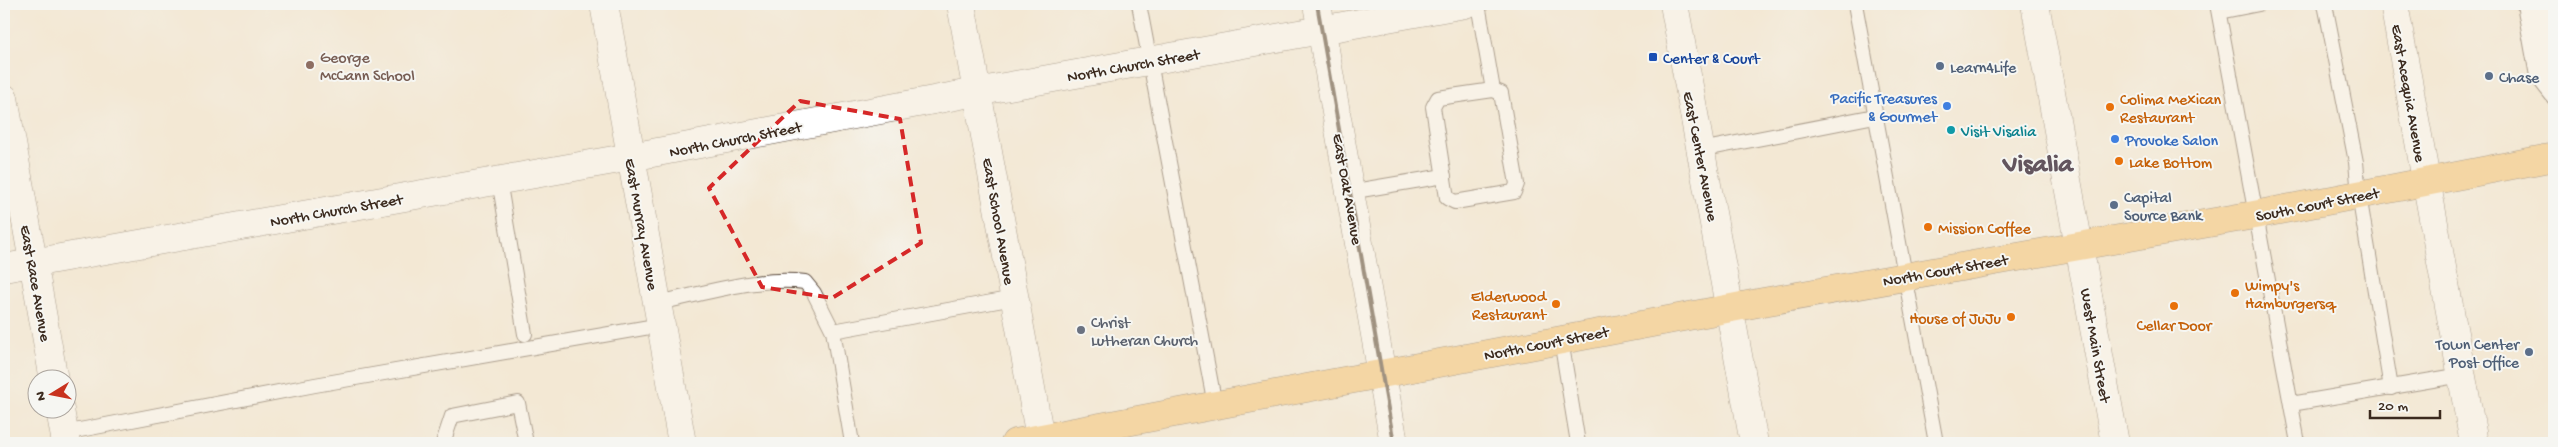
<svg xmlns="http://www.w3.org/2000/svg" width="2558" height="447" viewBox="0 0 2558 447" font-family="'Gochi Hand',sans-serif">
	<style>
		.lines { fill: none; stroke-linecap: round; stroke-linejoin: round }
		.service-casing { stroke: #574639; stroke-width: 16 }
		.minor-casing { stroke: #574639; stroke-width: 29 }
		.tertiary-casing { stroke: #574639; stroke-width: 29 }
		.primary-casing { stroke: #574639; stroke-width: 29 }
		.service { stroke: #fff; stroke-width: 14 }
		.minor { stroke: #fff; stroke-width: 28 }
		.tertiary { stroke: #fff; stroke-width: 28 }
		.primary { stroke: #f6c06b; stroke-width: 28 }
		.rail { stroke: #3b2a1e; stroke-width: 4 }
		.marked { fill: none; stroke: #d62828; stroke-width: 4; stroke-dasharray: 10 6; stroke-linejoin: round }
		.transit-dot { fill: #1a4fb4; stroke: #f6f6f2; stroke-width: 2 }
		.education-dot { fill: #8d6e63; stroke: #f6f6f2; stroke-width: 2 }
		.service-dot { fill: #5c6f8a; stroke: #f6f6f2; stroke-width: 2 }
		.shop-dot { fill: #3f7fe0; stroke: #f6f6f2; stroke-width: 2 }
		.food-dot { fill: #e8710a; stroke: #f6f6f2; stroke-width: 2 }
		.culture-dot { fill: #0f9aa8; stroke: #f6f6f2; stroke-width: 2 }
		.worship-dot { fill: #6b7280; stroke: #f6f6f2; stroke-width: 2 }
		.labels { text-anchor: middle; stroke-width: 4; stroke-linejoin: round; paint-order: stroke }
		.education-label { font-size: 16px; fill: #785e54; stroke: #f6f6f2; text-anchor: start }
		.transit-label { font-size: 16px; fill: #164399; stroke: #f6f6f2; text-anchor: start }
		.street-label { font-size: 16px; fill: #3b2a1e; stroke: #f6f6f2 }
		.service-label { font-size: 16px; fill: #4e5e75; stroke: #f6f6f2; text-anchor: start }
		.shop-label { font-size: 16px; fill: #366cbe; stroke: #f6f6f2; text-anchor: end }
		.food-label { font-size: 16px; fill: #c56008; stroke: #f6f6f2; text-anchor: start }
		.culture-label { font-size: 16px; fill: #0d838f; stroke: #f6f6f2; text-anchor: start }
		.worship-label { font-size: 16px; fill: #5b616d; stroke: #f6f6f2; text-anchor: start }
		.town-label { font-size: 26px; font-weight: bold; fill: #63555e; stroke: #f6f6f2 }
	</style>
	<rect width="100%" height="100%" fill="#f6f6f2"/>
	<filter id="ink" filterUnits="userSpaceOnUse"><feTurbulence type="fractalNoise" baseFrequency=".02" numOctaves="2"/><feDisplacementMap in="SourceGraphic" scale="10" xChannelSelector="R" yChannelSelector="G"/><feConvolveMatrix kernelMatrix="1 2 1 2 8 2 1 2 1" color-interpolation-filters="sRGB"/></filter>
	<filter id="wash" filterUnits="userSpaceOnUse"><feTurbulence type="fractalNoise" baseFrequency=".0096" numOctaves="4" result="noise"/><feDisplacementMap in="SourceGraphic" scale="20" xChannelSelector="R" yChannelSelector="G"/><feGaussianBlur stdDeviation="1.12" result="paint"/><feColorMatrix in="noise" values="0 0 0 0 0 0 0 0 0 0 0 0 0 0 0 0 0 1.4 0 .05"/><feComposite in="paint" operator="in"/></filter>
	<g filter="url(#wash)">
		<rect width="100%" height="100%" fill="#f3e8d4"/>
	</g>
	<g filter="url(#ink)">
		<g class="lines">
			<defs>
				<g id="service">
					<polyline points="1139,4 1215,405"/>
					<polyline points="1478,4 1493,90"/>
					<polyline points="1855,4 1936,443"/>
					<polyline points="2217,4 2298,443"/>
					<polyline points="2325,4 2356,162 2359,195 2391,388"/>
					<polyline points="2524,4 2537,76 2554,98"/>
					<polyline points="2537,4 2553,94"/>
					<polyline points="2549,4 2554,36"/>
					<polyline points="2219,12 2259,4"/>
					<polygon points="1493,90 1501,93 1517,184 1514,192 1455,202 1447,198 1433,107 1438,98"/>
					<polyline points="1700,150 1875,116"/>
					<polyline points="499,180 525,334"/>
					<polyline points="1349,192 1444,176"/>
					<path d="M 657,303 C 704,294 757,276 805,282 L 814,293 L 833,331 L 852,443"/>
					<polyline points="833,331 1014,298"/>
					<polyline points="1561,340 1578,443"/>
					<polyline points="2291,404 2462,375"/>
					<polyline points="64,433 315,385 661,325"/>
					<polyline points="443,443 452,416 518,403 526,443"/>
				</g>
				<g id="minor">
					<polyline points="961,4 1041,443"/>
					<polyline points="1317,4 1394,443"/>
					<polyline points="2035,4 2079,246"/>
					<polyline points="2394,4 2474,443"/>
					<polyline points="4,98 54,380"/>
					<polyline points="4,268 631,157 976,92 1465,4"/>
					<polyline points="60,410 66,443"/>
				</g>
				<g id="tertiary">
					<polyline points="604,4 682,443"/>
					<polyline points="1674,4 1754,443"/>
					<polyline points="2079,246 2115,443"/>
				</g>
				<polyline id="primary" points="1015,443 1763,302 2254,215 2554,157"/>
			</defs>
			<use href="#service" class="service-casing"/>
			<use href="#minor" class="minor-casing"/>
			<use href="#tertiary" class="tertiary-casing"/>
			<use href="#primary" class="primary-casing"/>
			<use href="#service" class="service"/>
			<use href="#minor" class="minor"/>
			<use href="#tertiary" class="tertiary"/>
			<use href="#primary" class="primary"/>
			<polyline class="rail" points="1317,4 1394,443"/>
		</g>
	</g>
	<path d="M0 0H2558V447H0ZM 800,101 L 900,119 L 921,243 L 832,298 L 762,287 L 709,188 Z" fill="#f3e8d4" fill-opacity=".55" fill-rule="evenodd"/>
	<path class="marked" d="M 800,101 L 900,119 L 921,243 L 832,298 L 762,287 L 709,188 Z"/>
	<rect class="transit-dot" x="1648" y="52" width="10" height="10" rx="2.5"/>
	<circle class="education-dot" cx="310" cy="65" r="5"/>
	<g class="service-dot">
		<circle cx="1940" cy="66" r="5"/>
		<circle cx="2489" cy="76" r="5"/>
		<circle cx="2114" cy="205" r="5"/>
		<circle cx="2529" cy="352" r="5"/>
	</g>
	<g class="shop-dot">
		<circle cx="1947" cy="106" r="5"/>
		<circle cx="2115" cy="139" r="5"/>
	</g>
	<g class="food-dot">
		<circle cx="2110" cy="107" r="5"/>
		<circle cx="2119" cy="161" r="5"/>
		<circle cx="1928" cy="227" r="5"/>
		<circle cx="2235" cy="293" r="5"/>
		<circle cx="1556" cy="304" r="5"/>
		<circle cx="2174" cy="306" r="5"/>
		<circle cx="2011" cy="317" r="5"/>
	</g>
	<circle class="culture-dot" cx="1951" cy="130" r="5"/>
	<circle class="worship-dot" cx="1081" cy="330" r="5"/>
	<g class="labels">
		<g class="education-label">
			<text x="320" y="62">George<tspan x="320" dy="18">McCann School</tspan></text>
		</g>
		<g class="transit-label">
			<text x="1663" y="63">Center &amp; Court</text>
		</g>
		<g class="street-label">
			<text transform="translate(1133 64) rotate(-10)" y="6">North Church Street</text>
			<text transform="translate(2410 93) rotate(80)" y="6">East Acequia Avenue</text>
			<text transform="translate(735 138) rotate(-11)" y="6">North Church Street</text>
			<text transform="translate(1702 156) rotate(79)" y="6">East Center Avenue</text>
			<text transform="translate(1349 189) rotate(80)" y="6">East Oak Avenue</text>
			<text transform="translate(2317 203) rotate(-11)" y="6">South Court Street</text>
			<text transform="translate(336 209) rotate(-10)" y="6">North Church Street</text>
			<text transform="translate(1000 221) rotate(80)" y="6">East School Avenue</text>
			<text transform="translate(643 224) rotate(80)" y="6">East Murray Avenue</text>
			<text transform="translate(1945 269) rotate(-10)" y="6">North Court Street</text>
			<text transform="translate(37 283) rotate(80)" y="6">East Race Avenue</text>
			<text transform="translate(1546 342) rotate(-11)" y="6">North Court Street</text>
			<text transform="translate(2097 345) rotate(80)" y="6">West Main Street</text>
		</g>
		<g class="service-label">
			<text x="1950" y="72">Learn4Life</text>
			<text x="2499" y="82">Chase</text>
			<text x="2124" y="202">Capital<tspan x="2124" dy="18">Source Bank</tspan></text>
			<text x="2519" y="349" text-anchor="end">Town Center<tspan x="2519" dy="18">Post Office</tspan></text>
		</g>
		<g class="shop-label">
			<text x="1937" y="103">Pacific Treasures<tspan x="1937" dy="18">&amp; Gourmet</tspan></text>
			<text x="2125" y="145" text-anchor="start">Provoke Salon</text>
		</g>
		<g class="food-label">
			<text x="2120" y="104">Colima Mexican<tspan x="2120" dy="18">Restaurant</tspan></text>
			<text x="2129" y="167">Lake Bottom</text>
			<text x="1938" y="233">Mission Coffee</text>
			<text x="2245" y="290">Wimpy's<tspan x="2245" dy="18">Hamburgersq</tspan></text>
			<text x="1546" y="301" text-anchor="end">Elderwood<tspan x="1546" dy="18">Restaurant</tspan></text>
			<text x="2001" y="323" text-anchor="end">House of JuJu</text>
			<text x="2174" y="330" text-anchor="middle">Cellar Door</text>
		</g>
		<g class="culture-label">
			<text x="1961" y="136">Visit Visalia</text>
		</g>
		<g class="worship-label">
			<text x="1091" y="327">Christ<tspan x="1091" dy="18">Lutheran Church</tspan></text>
		</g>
		<g class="town-label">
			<text x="2038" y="171">Visalia</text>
		</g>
	</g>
	<rect width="2558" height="447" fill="none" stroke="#f6f6f2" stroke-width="20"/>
	<g transform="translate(52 394) rotate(260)"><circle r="24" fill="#f6f6f2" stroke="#aba49d"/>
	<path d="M0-4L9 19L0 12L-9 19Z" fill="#c8321e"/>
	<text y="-8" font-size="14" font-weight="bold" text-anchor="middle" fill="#3b2a1e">N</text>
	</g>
	<path d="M2370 410v8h70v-8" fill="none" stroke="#3b2a1e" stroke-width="2.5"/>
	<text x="2378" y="410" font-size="15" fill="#3b2a1e" stroke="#f6f6f2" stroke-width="4" paint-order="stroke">20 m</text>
</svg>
